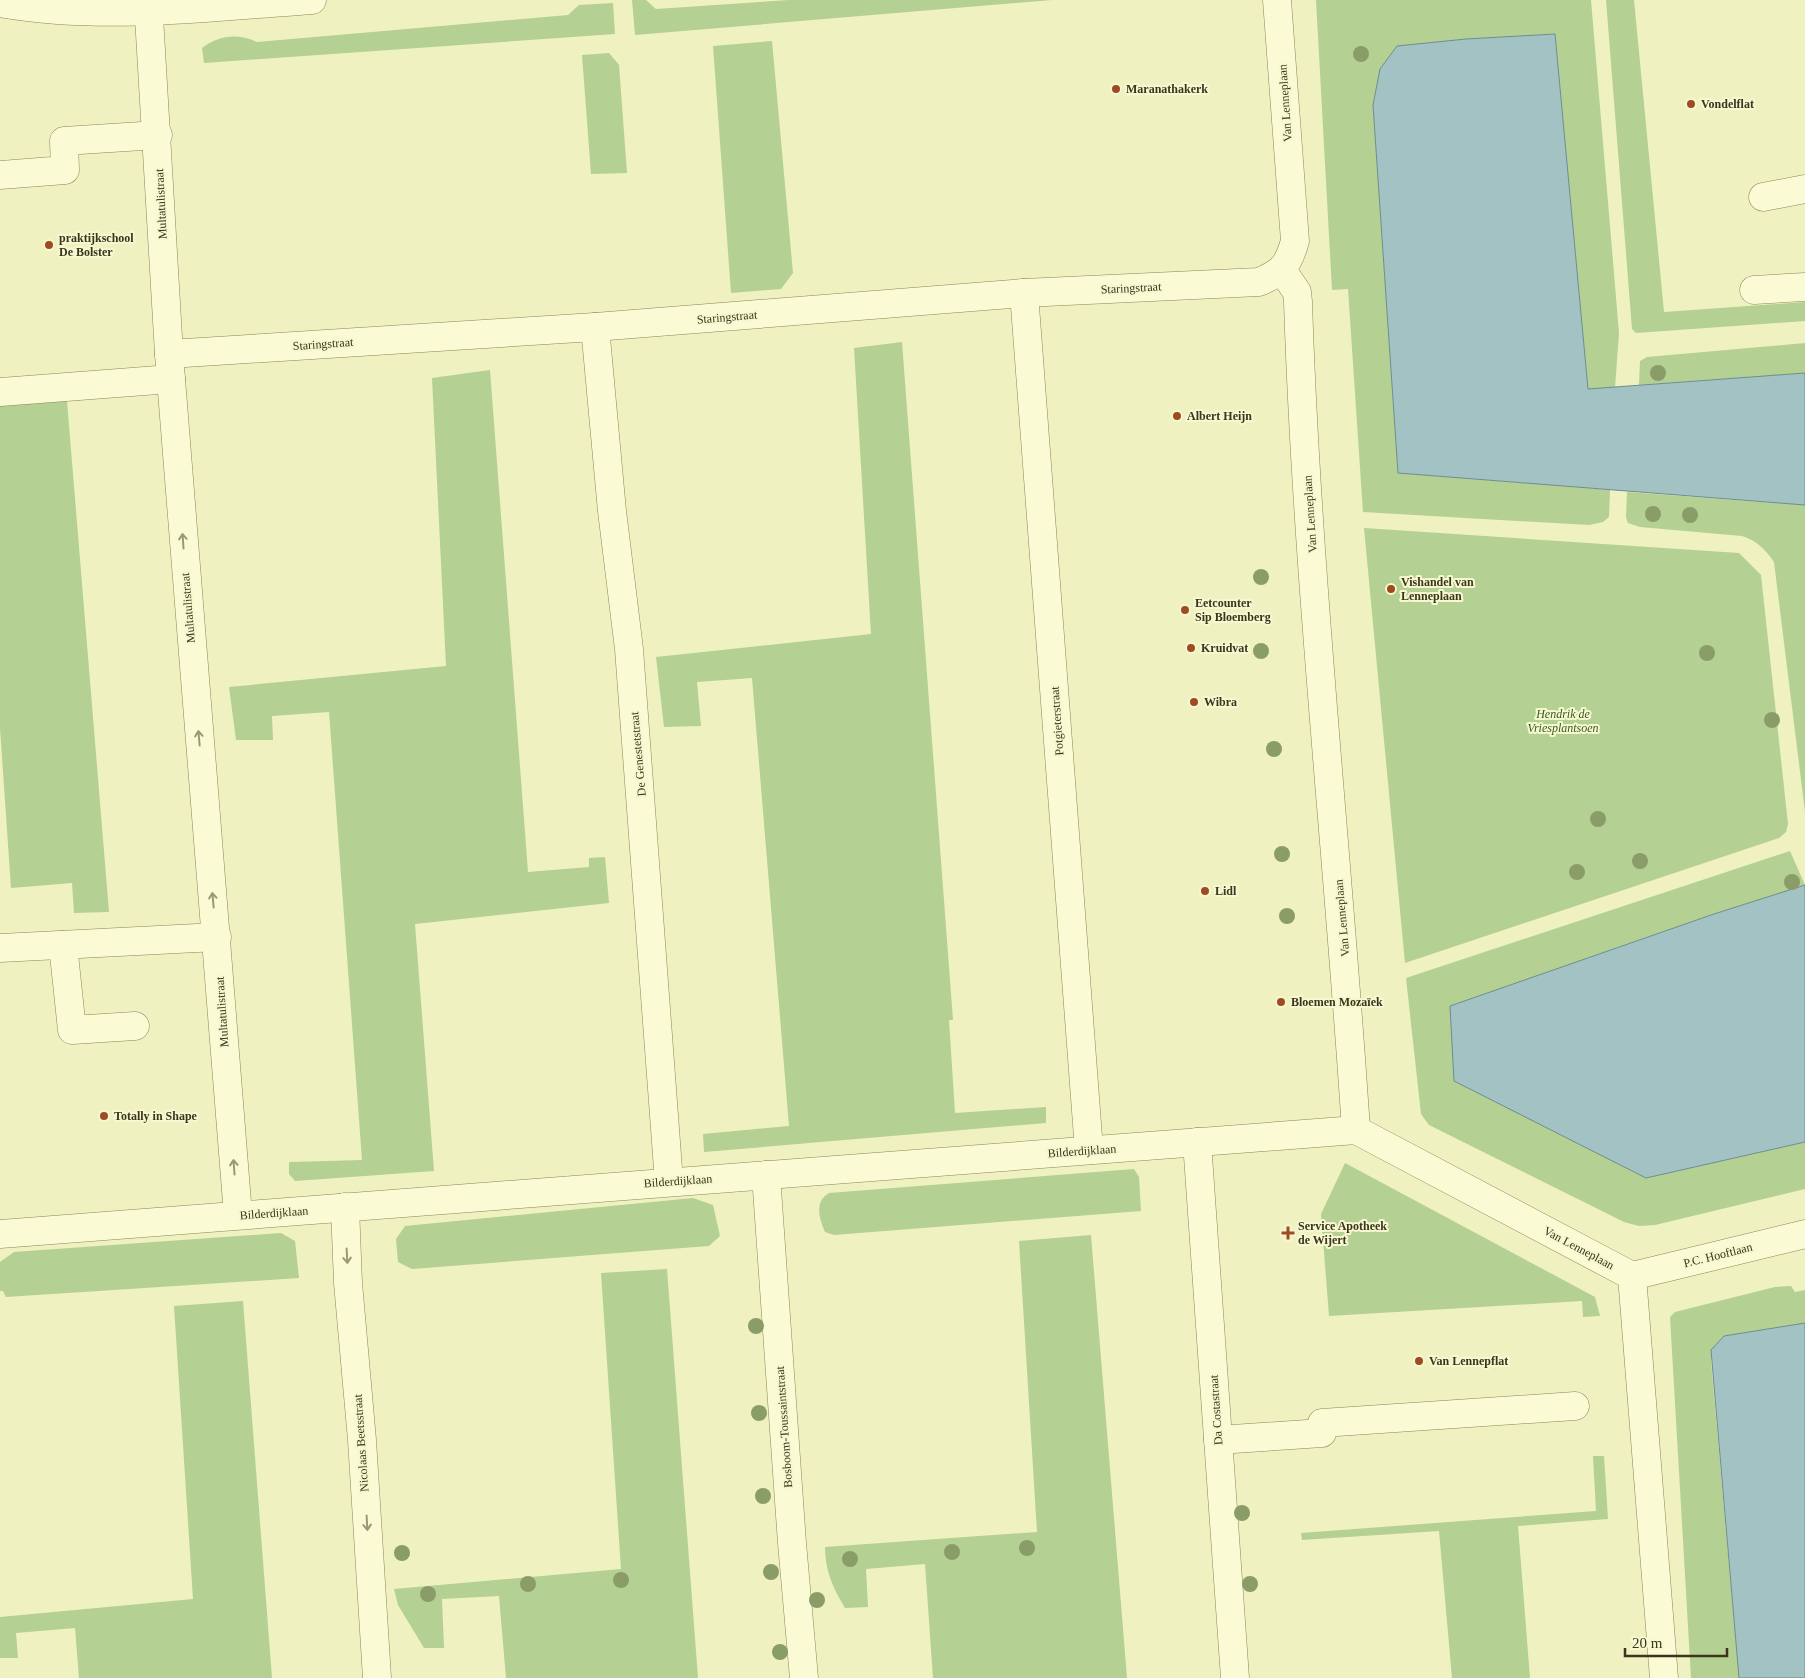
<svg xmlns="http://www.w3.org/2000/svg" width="1805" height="1678" viewBox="0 0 1805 1678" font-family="Georgia,serif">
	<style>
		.green { fill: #b4d093 }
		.water { fill: #a3c2c3; stroke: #6a8e92 }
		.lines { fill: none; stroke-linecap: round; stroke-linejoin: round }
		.minor-casing { stroke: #8c8557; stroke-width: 29 }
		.minor { stroke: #fafbd4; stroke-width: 28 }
		.tree { fill: #8a9d69 }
		.oneway { stroke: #9a9878 }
		.poi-dot { fill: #9f4b22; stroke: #f6f8d0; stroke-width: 2 }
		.labels { text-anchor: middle; stroke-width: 4; stroke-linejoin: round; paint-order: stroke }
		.poi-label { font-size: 12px; font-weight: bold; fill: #3a351c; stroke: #f6f8d0; text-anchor: start }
		.street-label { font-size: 12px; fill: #3a351c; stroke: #f6f8d0 }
		.park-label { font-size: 12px; font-style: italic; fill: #385821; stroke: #f6f8d0 }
	</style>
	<rect width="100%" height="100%" fill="#eff1c0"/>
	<g class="green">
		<polygon points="632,0 646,0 656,9 789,0 1052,0 635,35"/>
		<polygon points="1316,0 1591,0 1619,333 1615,388 1588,389 1555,34 1466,39 1397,46 1380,69 1373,105 1398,473 1610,490 1609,517 1603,522 1589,525 1363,512 1348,289 1332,290"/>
		<polygon points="1606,0 1634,0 1664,312 1805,302 1805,321 1636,333 1632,329"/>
		<path d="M 613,3 L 615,34 L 204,63 L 202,48 C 219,35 238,33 257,42 L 568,15 L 579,5 Z"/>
		<polygon points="772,41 793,273 781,289 731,293 713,46"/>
		<polygon points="609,53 619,65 627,173 591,174 582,55"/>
		<polygon points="902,342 953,1020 949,1020 955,1113 1046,1107 1046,1123 704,1152 703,1134 789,1126 752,678 697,682 701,726 664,727 656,657 871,634 854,348"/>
		<polygon points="1805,343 1805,373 1639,385 1640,361 1647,357"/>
		<polygon points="490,370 528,872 589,867 589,858 605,857 609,903 415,924 434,1171 295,1181 289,1174 289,1162 362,1160 329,712 272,716 273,740 236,740 229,687 446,666 432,378"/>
		<polygon points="67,401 109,912 74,913 72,883 11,888 0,728 0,406"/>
		<path d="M 1627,492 L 1805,505 L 1805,812 L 1774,562 C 1765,549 1757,541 1742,536 L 1640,527 L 1628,523 L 1626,517 Z"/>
		<polygon points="1364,528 1739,553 1761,575 1788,824 1786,832 1779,838 1405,963"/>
		<polygon points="1790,851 1805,885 1714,914 1451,1006 1646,1178 1805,1142 1805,1189 1655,1225 1639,1226 1624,1222 1429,1125 1421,1114 1406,978"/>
		<polygon points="1345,1163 1595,1297 1600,1316 1583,1317 1582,1301 1329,1316 1321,1214"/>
		<path d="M 1134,1169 L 1139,1177 L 1141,1211 L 834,1235 L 825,1232 C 819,1218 814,1202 829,1193 Z"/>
		<polygon points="693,1198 713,1205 720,1236 709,1246 412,1269 398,1262 396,1239 405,1226"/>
		<polygon points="281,1233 295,1241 299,1278 6,1297 3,1291 0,1291 0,1262 14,1252"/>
		<path d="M 1091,1235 L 1127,1678 L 933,1678 L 925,1564 L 866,1569 L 868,1607 L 845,1608 C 833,1588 825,1571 825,1547 L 1037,1532 L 1019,1241 Z"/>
		<polygon points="667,1269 698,1678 506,1678 499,1596 442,1599 444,1648 424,1648 398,1605 394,1589 621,1569 601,1273"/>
		<polygon points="1791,1286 1795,1292 1805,1290 1805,1323 1724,1336 1711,1360 1739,1678 1691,1678 1670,1317 1675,1312 1775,1287"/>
		<polygon points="243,1301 272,1678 79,1678 75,1628 16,1633 18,1658 0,1658 0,1617 193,1599 174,1306"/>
		<polygon points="1593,1456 1604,1456 1608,1519 1518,1526 1530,1678 1452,1678 1439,1531 1302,1540 1301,1533 1596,1511"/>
	</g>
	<g class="water">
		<polygon points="1555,34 1588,389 1805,373 1805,505 1398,473 1373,105 1380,69 1397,46 1466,39"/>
		<polygon points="1805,885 1805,1142 1646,1178 1454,1081 1450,1006 1714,914"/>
		<polygon points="1805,1323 1805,1678 1739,1678 1711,1350 1724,1336"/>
	</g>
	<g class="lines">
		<defs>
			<g id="minor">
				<polyline points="148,0 169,354 238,1215"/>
				<path d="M 0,3 C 103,21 209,7 312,0"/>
				<polyline points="0,175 65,170 64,141 158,135"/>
				<polyline points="1763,197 1805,189"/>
				<path d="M 1282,270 L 1297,292 L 1298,302 C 1307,578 1338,854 1356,1130"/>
				<polyline points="1754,290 1805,287"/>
				<polyline points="1024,293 1089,1150"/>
				<polyline points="595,327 612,511 629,649 669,1182"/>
				<path d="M 169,354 L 595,327 L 1024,293 L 1259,282 C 1282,272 1288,266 1295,241 L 1277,0"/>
				<polyline points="0,392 171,379"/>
				<polyline points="63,945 72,1030 135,1026"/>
				<polyline points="0,948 217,937"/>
				<polyline points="1356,1130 1632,1276"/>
				<polyline points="1197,1142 1235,1678"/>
				<polyline points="766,1175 792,1543 804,1678"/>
				<polyline points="345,1207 348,1283 362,1440 377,1678"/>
				<polyline points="0,1234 1356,1130"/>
				<polyline points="1632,1276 1664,1678"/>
				<polyline points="1632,1276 1805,1234"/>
				<polyline points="1218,1440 1322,1433 1322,1423 1575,1406"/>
			</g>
		</defs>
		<use href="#minor" class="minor-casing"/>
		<use href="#minor" class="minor"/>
	</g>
	<g class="tree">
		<circle cx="1361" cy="54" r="8"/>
		<circle cx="1658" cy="373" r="8"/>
		<circle cx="1653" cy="514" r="8"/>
		<circle cx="1690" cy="515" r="8"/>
		<circle cx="1261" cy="577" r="8"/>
		<circle cx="1261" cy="651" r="8"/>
		<circle cx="1707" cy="653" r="8"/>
		<circle cx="1772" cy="720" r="8"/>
		<circle cx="1274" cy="749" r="8"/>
		<circle cx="1598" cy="819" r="8"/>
		<circle cx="1282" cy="854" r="8"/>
		<circle cx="1640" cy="861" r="8"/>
		<circle cx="1577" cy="872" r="8"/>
		<circle cx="1792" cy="882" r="8"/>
		<circle cx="1287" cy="916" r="8"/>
		<circle cx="756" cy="1326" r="8"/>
		<circle cx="759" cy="1413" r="8"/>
		<circle cx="763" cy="1496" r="8"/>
		<circle cx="1242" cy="1513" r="8"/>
		<circle cx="1027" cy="1548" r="8"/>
		<circle cx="952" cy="1552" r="8"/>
		<circle cx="402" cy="1553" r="8"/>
		<circle cx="850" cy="1559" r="8"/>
		<circle cx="771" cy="1572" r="8"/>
		<circle cx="621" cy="1580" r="8"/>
		<circle cx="528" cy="1584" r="8"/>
		<circle cx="1250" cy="1584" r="8"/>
		<circle cx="428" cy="1594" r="8"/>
		<circle cx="817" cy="1600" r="8"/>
		<circle cx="780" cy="1652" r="8"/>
	</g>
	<defs><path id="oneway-shaft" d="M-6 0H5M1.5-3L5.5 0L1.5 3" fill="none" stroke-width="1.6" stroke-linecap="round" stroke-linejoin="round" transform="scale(1.25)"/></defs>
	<g class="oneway">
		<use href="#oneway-shaft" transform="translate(183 541) rotate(-94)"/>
		<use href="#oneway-shaft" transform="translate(199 738) rotate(-95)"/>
		<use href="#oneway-shaft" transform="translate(213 900) rotate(-95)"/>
		<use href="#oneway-shaft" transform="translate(234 1167) rotate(-94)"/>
		<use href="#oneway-shaft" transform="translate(347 1256) rotate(87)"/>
		<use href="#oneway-shaft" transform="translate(367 1523) rotate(87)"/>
	</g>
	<g class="poi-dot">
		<circle cx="1116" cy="89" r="5"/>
		<circle cx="1691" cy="104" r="5"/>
		<circle cx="49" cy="245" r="5"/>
		<circle cx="1177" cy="416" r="5"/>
		<circle cx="1391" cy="589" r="5"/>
		<circle cx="1185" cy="610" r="5"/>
		<circle cx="1191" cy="648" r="5"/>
		<circle cx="1194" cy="702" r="5"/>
		<circle cx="1205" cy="891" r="5"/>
		<circle cx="1281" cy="1002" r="5"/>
		<circle cx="104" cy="1116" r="5"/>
		<path d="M1285.5 1225.5h5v5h5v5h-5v5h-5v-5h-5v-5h5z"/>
		<circle cx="1419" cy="1361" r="5"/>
	</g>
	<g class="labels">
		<g class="poi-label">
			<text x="1126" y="93">Maranathakerk</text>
			<text x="1701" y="108">Vondelflat</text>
			<text x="59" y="242">praktijkschool<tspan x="59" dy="14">De Bolster</tspan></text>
			<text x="1187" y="420">Albert Heijn</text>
			<text x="1401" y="586">Vishandel van<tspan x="1401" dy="14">Lenneplaan</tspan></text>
			<text x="1195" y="607">Eetcounter<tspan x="1195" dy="14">Sip Bloemberg</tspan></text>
			<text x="1201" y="652">Kruidvat</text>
			<text x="1204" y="706">Wibra</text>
			<text x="1215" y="895">Lidl</text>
			<text x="1291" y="1006">Bloemen Mozaïek</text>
			<text x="114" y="1120">Totally in Shape</text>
			<text x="1298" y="1230">Service Apotheek<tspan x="1298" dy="14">de Wijert</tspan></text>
			<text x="1429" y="1365">Van Lennepflat</text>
		</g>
		<g class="street-label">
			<text transform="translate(1285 103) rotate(-94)" y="4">Van Lenneplaan</text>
			<text transform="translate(161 204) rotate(-93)" y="4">Multatulistraat</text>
			<text transform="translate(1131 288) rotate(-3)" y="4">Staringstraat</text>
			<text transform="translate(727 317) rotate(-5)" y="4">Staringstraat</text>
			<text transform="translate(323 344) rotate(-4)" y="4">Staringstraat</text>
			<text transform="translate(1310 514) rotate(-94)" y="4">Van Lenneplaan</text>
			<text transform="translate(188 608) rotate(-95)" y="4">Multatulistraat</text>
			<text transform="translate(1057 721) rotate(-94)" y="4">Potgieterstraat</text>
			<text transform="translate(638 754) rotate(-95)" y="4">De Genestetstraat</text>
			<text transform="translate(1342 918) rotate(-95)" y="4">Van Lenneplaan</text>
			<text transform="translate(222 1012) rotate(-94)" y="4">Multatulistraat</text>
			<text transform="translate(1082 1151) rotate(-4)" y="4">Bilderdijklaan</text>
			<text transform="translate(678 1181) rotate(-4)" y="4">Bilderdijklaan</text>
			<text transform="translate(274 1213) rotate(-4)" y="4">Bilderdijklaan</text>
			<text transform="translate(1579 1248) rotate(28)" y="4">Van Lenneplaan</text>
			<text transform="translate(1718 1255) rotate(-14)" y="4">P.C. Hooftlaan</text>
			<text transform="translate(1216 1410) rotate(-94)" y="4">Da Costastraat</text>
			<text transform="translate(784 1427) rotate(-94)" y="4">Bosboom-Toussaintstraat</text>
			<text transform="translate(361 1443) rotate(-94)" y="4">Nicolaas Beetsstraat</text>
		</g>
		<g class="park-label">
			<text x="1563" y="718">Hendrik de<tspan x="1563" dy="14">Vriesplantsoen</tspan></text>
		</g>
	</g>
	<path d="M1625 1648v8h102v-8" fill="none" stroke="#3a351c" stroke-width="2.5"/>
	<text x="1632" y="1648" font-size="15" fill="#3a351c" stroke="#f6f8d0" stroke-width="4" paint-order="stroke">20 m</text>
</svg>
